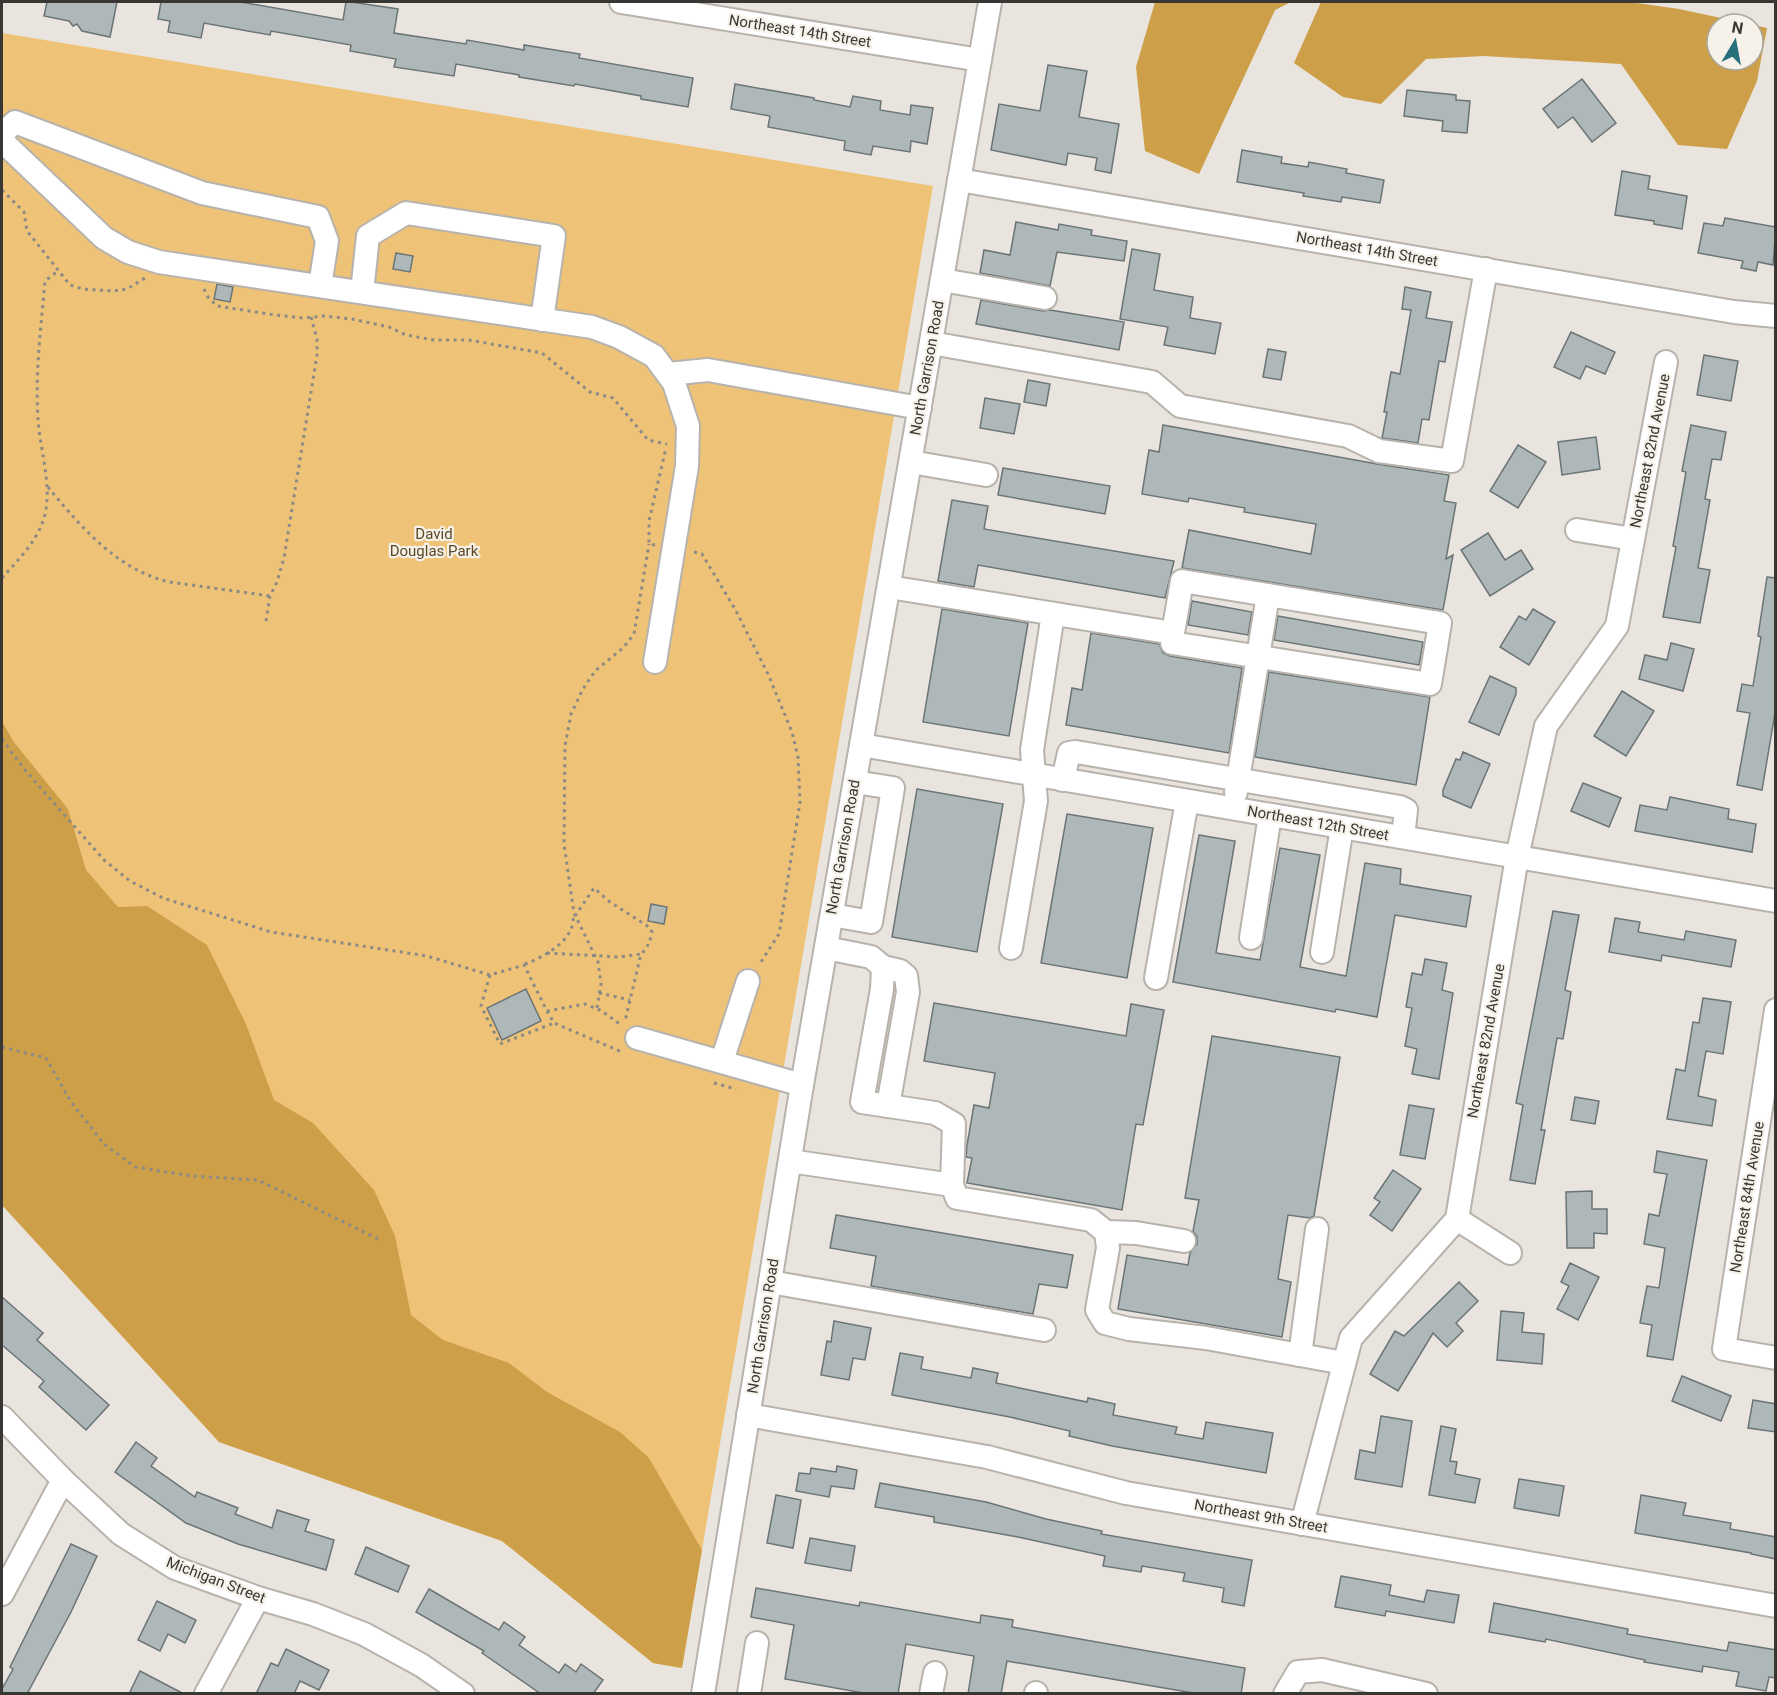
<svg xmlns="http://www.w3.org/2000/svg" width="1777" height="1695" viewBox="0 0 1777 1695" font-family="Roboto,sans-serif">
	<style>
		.green { fill: #eec377 }
		.forest { fill: #cd9f48 }
		.building { fill: #aeb8b9; stroke: #6b7476; stroke-width: 1.5 }
		.lines { fill: none; stroke-linecap: round; stroke-linejoin: round }
		.minor-casing { stroke: #b7b3ac; stroke-width: 26 }
		.path { stroke: #8d8a85; stroke-width: 3; stroke-dasharray: 3 4.5; stroke-linecap: butt }
		.minor { stroke: #fff; stroke-width: 22 }
		.labels { text-anchor: middle; stroke-width: 4.5; stroke-linejoin: round; paint-order: stroke }
		.street-label { font-size: 15px; fill: #393734; stroke: #f6f2ea }
		.park-label { font-size: 15px; fill: #5c4824; stroke: #f6f2ea }
	</style>
	<rect width="100%" height="100%" fill="#e9e4dd"/>
	<polygon class="green" points="2,33 933,186 682,1668 653,1663 502,1541 219,1442 2,1205"/>
	<g class="forest">
		<polygon points="1155,2 1291,2 1275,10 1199,174 1145,151 1136,67"/>
		<polygon points="1321,2 1630,2 1679,9 1749,24 1717,24 1717,60 1753,60 1753,25 1767,28 1757,81 1727,149 1678,145 1621,64 1484,56 1426,59 1381,104 1343,97 1294,63"/>
		<polygon points="2,721 13,741 68,809 86,870 118,907 147,906 207,945 246,1024 274,1100 313,1123 374,1190 395,1236 411,1315 443,1340 509,1363 547,1392 620,1432 649,1458 702,1550 682,1668 653,1663 502,1541 219,1442 2,1205"/>
	</g>
	<g class="building">
		<polygon points="47,2 117,2 110,37 82,31 77,24 73,26 69,21 44,16"/>
		<polygon points="161,2 241,2 343,20 346,2 351,2 398,9 394,33 466,44 467,40 524,50 524,45 580,54 579,58 693,78 688,107 641,99 641,96 575,84 574,86 519,77 519,75 456,64 454,76 394,67 396,59 350,51 351,45 271,31 270,35 204,23 201,38 168,32 170,21 158,19"/>
		<polygon points="1048,65 1087,71 1079,117 1119,124 1111,173 1095,170 1097,158 1068,153 1066,165 991,150 999,104 1040,111"/>
		<polygon points="1582,79 1616,123 1592,142 1573,117 1558,128 1543,109"/>
		<polygon points="735,84 814,98 814,100 850,107 853,96 881,101 880,110 910,115 911,105 933,108 927,144 911,141 910,152 873,146 871,155 844,150 845,141 768,127 770,116 731,109"/>
		<polygon points="1407,90 1456,95 1456,100 1470,101 1467,133 1442,131 1443,121 1404,116"/>
		<polygon points="1242,150 1282,157 1281,163 1308,167 1309,162 1347,169 1346,173 1384,180 1380,203 1342,197 1341,202 1303,196 1304,193 1237,182"/>
		<polygon points="1622,171 1650,176 1648,189 1687,196 1682,229 1654,224 1654,221 1615,215"/>
		<polygon points="1725,218 1776,227 1773,265 1758,262 1756,271 1741,268 1743,261 1698,253 1704,223 1723,226"/>
		<polygon points="1016,222 1058,230 1059,224 1092,230 1091,235 1127,241 1124,261 1057,252 1050,286 980,273 984,250 1010,255"/>
		<polygon points="1132,249 1160,254 1154,290 1193,297 1190,318 1221,323 1215,354 1164,345 1168,327 1120,319"/>
		<polygon points="396,253 413,256 410,272 393,269"/>
		<polygon points="217,284 233,287 230,302 214,299"/>
		<polygon points="1405,287 1431,292 1426,318 1452,322 1445,362 1439,361 1429,420 1422,419 1418,443 1382,438 1387,412 1384,412 1391,372 1400,374 1411,310 1402,309"/>
		<polygon points="981,300 1043,311 1050,310 1124,322 1119,350 976,324"/>
		<polygon points="1571,332 1615,352 1605,374 1586,366 1580,379 1554,367"/>
		<polygon points="1268,349 1286,352 1281,380 1263,377"/>
		<polygon points="1704,355 1738,361 1731,401 1697,395"/>
		<polygon points="1028,380 1050,384 1046,406 1024,402"/>
		<polygon points="985,398 1020,404 1014,434 980,428"/>
		<polygon points="1163,425 1377,464 1449,475 1444,501 1456,503 1446,559 1453,555 1443,610 1182,568 1189,530 1311,554 1316,524 1244,512 1245,508 1189,498 1188,502 1142,494 1149,450 1159,452"/>
		<polygon points="1691,425 1726,432 1721,460 1712,459 1705,499 1710,500 1698,568 1710,570 1700,623 1663,617 1676,547 1673,546 1686,472 1682,471"/>
		<polygon points="1596,437 1600,469 1562,475 1558,442"/>
		<polygon points="1518,445 1546,462 1518,508 1490,491"/>
		<polygon points="1003,468 1110,486 1105,514 998,495"/>
		<polygon points="952,500 988,506 984,529 1174,561 1165,598 978,565 974,587 938,581"/>
		<polygon points="1488,533 1505,560 1521,550 1533,569 1490,596 1461,550"/>
		<polygon points="1767,577 1776,578 1776,707 1762,790 1737,785 1750,713 1737,711 1742,684 1753,686 1761,637 1758,636"/>
		<polygon points="1192,601 1252,612 1248,635 1188,625"/>
		<polygon points="942,609 1028,623 1009,736 923,722"/>
		<polygon points="1533,609 1555,622 1529,665 1500,647 1519,616 1526,620"/>
		<polygon points="1278,616 1423,642 1419,665 1274,640"/>
		<polygon points="1091,633 1159,644 1163,653 1170,656 1242,668 1229,753 1066,725 1072,688 1082,690"/>
		<polygon points="1671,643 1694,649 1683,691 1639,679 1645,655 1667,660"/>
		<polygon points="1269,672 1430,697 1416,785 1255,757"/>
		<polygon points="1490,676 1516,688 1516,694 1499,735 1469,722"/>
		<polygon points="1622,691 1654,711 1626,756 1594,736"/>
		<polygon points="1463,752 1490,764 1471,808 1443,796 1443,790 1456,759 1460,760"/>
		<polygon points="1583,783 1621,798 1609,827 1571,811"/>
		<polygon points="917,789 1003,804 977,952 892,937"/>
		<polygon points="1670,797 1729,809 1728,819 1756,824 1752,852 1635,831 1640,805 1667,810"/>
		<polygon points="1067,814 1153,828 1127,978 1041,963"/>
		<polygon points="1199,835 1235,841 1216,953 1260,960 1280,848 1320,855 1300,967 1346,976 1365,863 1401,869 1400,884 1471,896 1466,927 1395,915 1377,1017 1336,1009 1335,1012 1173,982"/>
		<polygon points="651,904 667,907 664,924 648,921"/>
		<polygon points="1553,911 1579,915 1565,990 1571,992 1563,1039 1557,1038 1541,1130 1545,1130 1535,1184 1510,1180 1523,1105 1516,1103"/>
		<polygon points="1615,918 1640,922 1638,932 1684,940 1686,931 1736,940 1731,967 1662,955 1661,961 1609,952"/>
		<polygon points="1425,959 1447,963 1442,990 1453,993 1439,1079 1412,1074 1417,1049 1405,1046 1412,1008 1406,1007 1412,973 1422,975"/>
		<polygon points="526,989 541,1021 502,1040 487,1008"/>
		<polygon points="1703,998 1731,1002 1723,1054 1706,1051 1698,1096 1716,1100 1712,1126 1667,1119 1676,1069 1685,1071 1693,1022 1699,1023"/>
		<polygon points="934,1003 1126,1036 1131,1004 1164,1010 1143,1125 1136,1124 1122,1210 967,1183 972,1158 966,1157 967,1145 974,1105 989,1108 995,1073 924,1061"/>
		<polygon points="1212,1036 1340,1057 1314,1216 1310,1218 1288,1215 1278,1279 1291,1282 1282,1337 1118,1309 1127,1255 1188,1265 1190,1253 1197,1244 1197,1237 1193,1231 1199,1200 1185,1198"/>
		<polygon points="1575,1097 1599,1101 1595,1124 1571,1120"/>
		<polygon points="1409,1105 1434,1109 1425,1159 1400,1155"/>
		<polygon points="1657,1151 1707,1160 1673,1360 1647,1356 1652,1325 1640,1323 1647,1286 1659,1288 1665,1248 1644,1244 1649,1214 1659,1216 1667,1174 1654,1172"/>
		<polygon points="1393,1170 1421,1189 1392,1231 1370,1215 1380,1202 1374,1198"/>
		<polygon points="1592,1191 1592,1209 1607,1209 1607,1234 1594,1233 1594,1248 1567,1248 1566,1192"/>
		<polygon points="836,1215 1073,1255 1067,1288 1039,1284 1033,1314 871,1286 876,1256 830,1248"/>
		<polygon points="1570,1263 1599,1277 1578,1320 1557,1309 1569,1286 1561,1282"/>
		<polygon points="1459,1282 1478,1301 1456,1323 1463,1331 1447,1347 1433,1333 1398,1391 1370,1374 1395,1331 1404,1336"/>
		<polygon points="2,1297 43,1333 37,1340 109,1405 86,1430 39,1387 44,1381 2,1345"/>
		<polygon points="1501,1311 1524,1313 1522,1332 1544,1334 1542,1364 1497,1360"/>
		<polygon points="834,1321 871,1328 865,1360 853,1358 849,1380 821,1375 827,1341 831,1342"/>
		<polygon points="900,1353 923,1357 921,1369 971,1378 973,1368 998,1373 996,1383 1087,1402 1088,1398 1115,1404 1113,1415 1177,1427 1175,1434 1203,1439 1206,1422 1273,1433 1266,1473 1112,1446 1069,1436 1070,1431 1010,1417 892,1395"/>
		<polygon points="1682,1376 1731,1396 1721,1421 1672,1401"/>
		<polygon points="1753,1400 1776,1404 1776,1432 1748,1428"/>
		<polygon points="1381,1416 1412,1421 1402,1487 1355,1479 1360,1450 1375,1453"/>
		<polygon points="1441,1426 1456,1429 1450,1461 1457,1462 1455,1474 1480,1479 1475,1503 1429,1495"/>
		<polygon points="136,1442 157,1458 151,1466 195,1497 197,1492 238,1508 235,1514 272,1528 277,1510 309,1520 305,1531 334,1540 326,1570 238,1544 186,1523 115,1472"/>
		<polygon points="837,1466 857,1470 854,1489 831,1486 829,1497 796,1491 799,1473 810,1474 811,1468 836,1472"/>
		<polygon points="1519,1479 1564,1486 1559,1516 1514,1508"/>
		<polygon points="880,1483 986,1502 1046,1519 1102,1531 1101,1534 1252,1560 1244,1606 1222,1602 1224,1588 1183,1581 1185,1573 1142,1566 1141,1572 1103,1566 1105,1556 1018,1537 934,1522 934,1517 875,1507"/>
		<polygon points="776,1495 801,1500 793,1548 767,1543"/>
		<polygon points="1641,1495 1686,1503 1683,1515 1731,1523 1730,1529 1776,1537 1776,1559 1751,1554 1751,1553 1635,1533"/>
		<polygon points="810,1538 855,1546 851,1571 805,1563"/>
		<polygon points="71,1544 97,1556 71,1612 27,1694 2,1694 2,1689 13,1669 10,1667"/>
		<polygon points="366,1547 409,1566 398,1592 355,1574"/>
		<polygon points="1341,1576 1391,1585 1389,1595 1424,1602 1427,1590 1459,1595 1454,1623 1386,1611 1385,1616 1335,1607"/>
		<polygon points="756,1588 859,1606 860,1602 980,1623 981,1615 1013,1620 1012,1627 1245,1668 1241,1694 1199,1694 1007,1661 1001,1694 968,1694 974,1656 906,1644 898,1694 869,1694 785,1679 794,1625 751,1617"/>
		<polygon points="429,1589 499,1630 504,1622 525,1637 519,1645 559,1673 565,1664 576,1672 581,1664 603,1680 593,1694 541,1694 482,1653 484,1651 416,1612"/>
		<polygon points="157,1601 196,1620 185,1643 168,1634 160,1651 138,1640"/>
		<polygon points="1494,1603 1628,1629 1627,1634 1727,1651 1729,1642 1776,1650 1776,1678 1769,1677 1766,1691 1736,1686 1739,1672 1703,1666 1702,1672 1644,1662 1645,1660 1546,1639 1545,1642 1489,1632"/>
		<polygon points="286,1649 329,1670 319,1690 300,1681 294,1694 256,1694 271,1663 278,1666"/>
		<polygon points="140,1671 184,1694 129,1694"/>
	</g>
	<g class="lines">
		<defs>
			<g id="minor">
				<polyline points="621,2 980,60"/>
				<polyline points="2,134 15,122 202,193 318,217 327,241 320,286"/>
				<polyline points="2,141 104,238 128,252 159,262 592,327 619,337 654,356 674,383 688,426 687,466 655,662"/>
				<polyline points="959,180 1734,312 1776,316"/>
				<polyline points="942,280 1045,298"/>
				<polyline points="362,292 368,236 406,213 554,236 542,320"/>
				<polyline points="931,343 1152,382 1180,406 1348,436 1379,451 1452,461 1486,269"/>
				<polyline points="668,374 708,370 920,408"/>
				<polyline points="911,462 986,475"/>
				<polyline points="1577,530 1633,539"/>
				<polyline points="889,587 1173,633 1182,581 1440,623 1430,684 1172,643 1173,633"/>
				<polyline points="861,745 1776,901"/>
				<polyline points="1063,780 1069,753 1076,752 1400,807 1406,810 1403,837"/>
				<polyline points="1236,792 1268,595"/>
				<polyline points="832,915 871,922 893,788 855,782"/>
				<polyline points="1251,938 1270,815"/>
				<polyline points="826,948 871,957 883,967 900,971 906,976 908,992 888,1106"/>
				<polyline points="1011,948 1036,801 1032,750 1053,614"/>
				<polyline points="1322,952 1342,827"/>
				<polyline points="883,967 882,989 862,1102 935,1113 954,1124 952,1185"/>
				<polyline points="1156,978 1187,801"/>
				<polyline points="1776,1010 1724,1349 1776,1358"/>
				<polyline points="637,1038 802,1085"/>
				<polyline points="722,1061 748,981"/>
				<polyline points="790,1161 952,1185 957,1198 1091,1220 1106,1232 1108,1248 1097,1310 1105,1323 1129,1329 1206,1338 1344,1363"/>
				<polyline points="1457,1219 1510,1253"/>
				<polyline points="1106,1232 1136,1233 1184,1241"/>
				<polyline points="770,1282 1044,1330"/>
				<polyline points="1300,1355 1317,1229"/>
				<polyline points="748,1415 987,1457 1126,1493 1776,1606"/>
				<polyline points="2,1417 63,1480 121,1534 175,1568 258,1598 313,1614 364,1634 421,1665 463,1694"/>
				<polyline points="1302,1524 1351,1338 1457,1219 1517,857 1546,726 1617,626 1666,362"/>
				<polyline points="2,1594 63,1480"/>
				<polyline points="206,1694 258,1598"/>
				<polyline points="703,1694 802,1085 990,2"/>
				<polyline points="749,1694 757,1643"/>
				<polyline points="931,1694 935,1673"/>
				<polyline points="1036,1694 1036,1693"/>
				<polyline points="1285,1694 1298,1672 1322,1670 1426,1694"/>
			</g>
		</defs>
		<use href="#minor" class="minor-casing"/>
		<g class="path">
			<polyline points="2,190 24,212 27,231 70,285 83,289 113,291 127,289 145,278"/>
			<polyline points="204,289 208,297 217,306 275,315 303,318 324,316 352,319 389,327 406,335 434,340 469,340 542,353 590,392 613,398 648,440 667,444"/>
			<path d="M 48,487 C 80,526 118,571 170,582 L 270,596"/>
			<polyline points="655,545 649,544 649,521 666,448"/>
			<polyline points="694,552 702,554 735,609 768,674 792,732 798,757 800,802 779,934 759,965"/>
			<path d="M 2,578 C 18,560 39,540 45,514 C 52,484 40,450 38,419 C 35,372 41,328 45,281 L 58,271"/>
			<polyline points="266,621 270,596 277,582 284,558 317,355 317,339 311,317"/>
			<polyline points="2,739 24,769 104,860 130,881 163,898 271,932 427,956 490,975 524,965 547,1011 585,1004 602,1011 621,1025"/>
			<path d="M 575,916 L 594,888 L 610,902 L 649,927 L 652,932 C 650,941 648,948 641,954"/>
			<polyline points="547,953 619,957 641,954 625,1021"/>
			<path d="M 525,964 C 541,958 564,946 571,929 C 573,925 573,919 574,914"/>
			<polyline points="490,975 481,1006 500,1044 554,1023"/>
			<polyline points="599,993 630,1000"/>
			<polyline points="597,1008 601,984 598,962 574,913 564,844 565,746 571,714 583,689 595,671 623,648 634,634 649,544"/>
			<polyline points="547,1011 554,1023 622,1052"/>
			<polyline points="2,1047 46,1058 71,1102 104,1144 135,1167 192,1176 258,1180 380,1240"/>
			<polyline points="714,1083 736,1089"/>
		</g>
		<use href="#minor" class="minor"/>
	</g>
	<g class="labels">
		<g class="street-label">
			<text transform="translate(800 31) rotate(9)" y="5">Northeast 14th Street</text>
			<text transform="translate(1367 249) rotate(10)" y="5">Northeast 14th Street</text>
			<text transform="translate(927 368) rotate(-80)" y="5">North Garrison Road</text>
			<text transform="translate(1650 451) rotate(-79)" y="5">Northeast 82nd Avenue</text>
			<text transform="translate(1318 823) rotate(10)" y="5">Northeast 12th Street</text>
			<text transform="translate(843 847) rotate(-80)" y="5">North Garrison Road</text>
			<text transform="translate(1486 1041) rotate(-80)" y="5">Northeast 82nd Avenue</text>
			<text transform="translate(1747 1197) rotate(-81)" y="5">Northeast 84th Avenue</text>
			<text transform="translate(763 1326) rotate(-81)" y="5">North Garrison Road</text>
			<text transform="translate(1261 1516) rotate(10)" y="5">Northeast 9th Street</text>
			<text transform="translate(216 1580) rotate(21)" y="5">Michigan Street</text>
		</g>
		<g class="park-label">
			<text x="434" y="539">David<tspan x="434" dy="17">Douglas Park</tspan></text>
		</g>
	</g>
	<rect width="1777" height="1695" fill="none" stroke="#393734" stroke-width="6"/>
	<g transform="translate(1735 42) rotate(10)"><circle r="28" fill="#f6f2ea" stroke="#aaa7a1" stroke-width="1.5"/>
	<path d="M0-4.5L10 22L0 15L-10 22Z" fill="#276f7a"/>
	<text y="-9" font-size="16" font-weight="bold" text-anchor="middle" fill="#393734">N</text>
	</g>
</svg>
